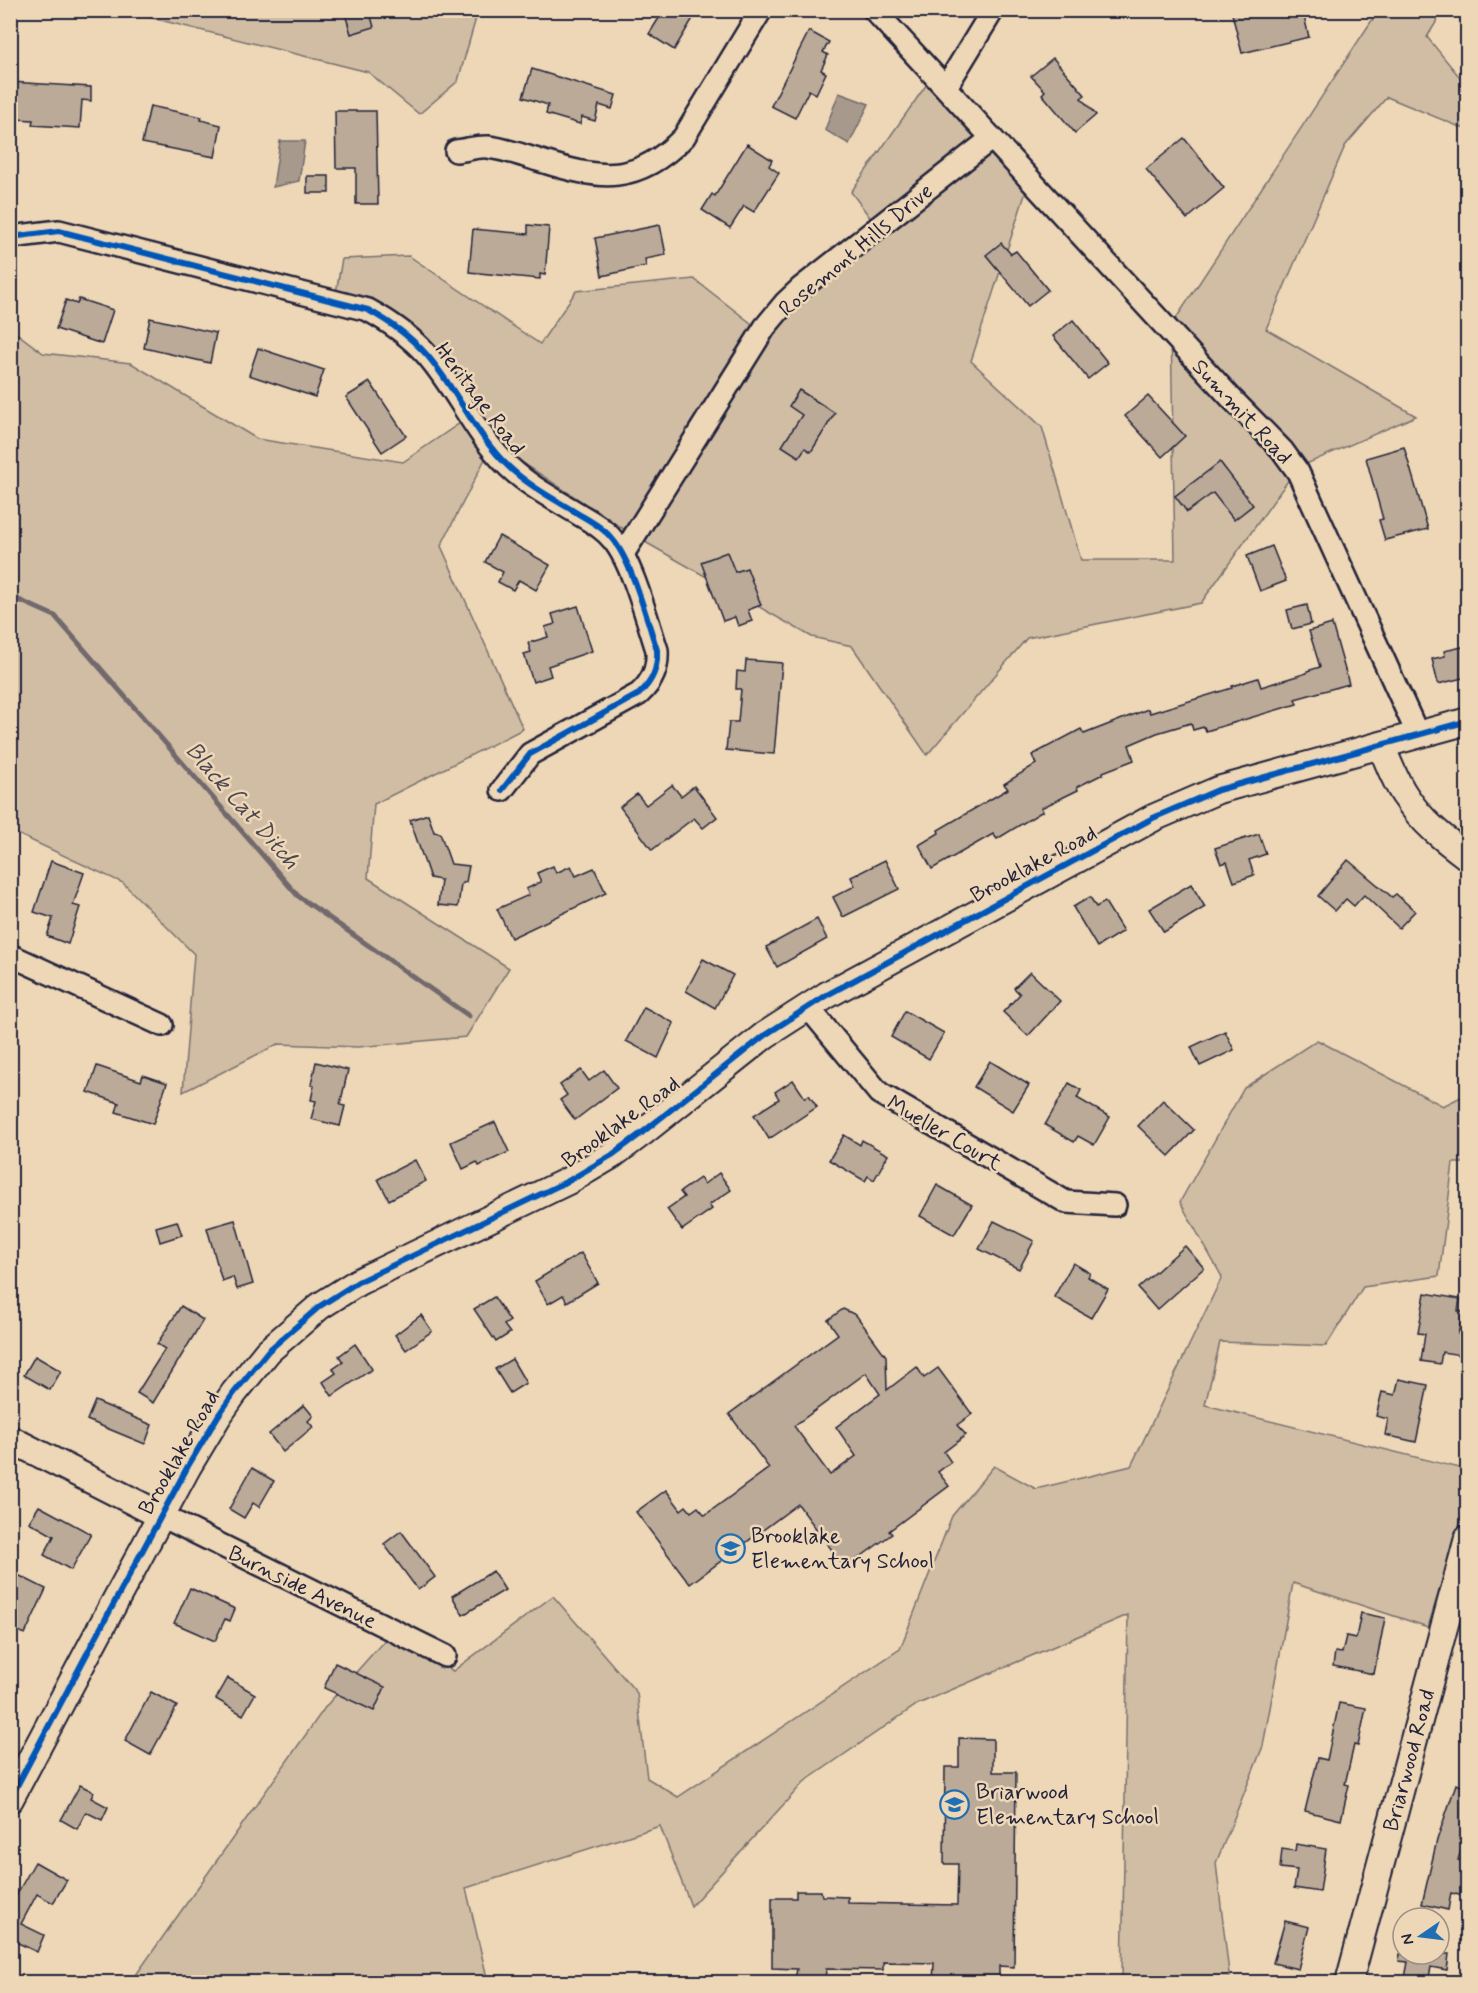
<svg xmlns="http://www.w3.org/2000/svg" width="1478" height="1993" viewBox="0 0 1478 1993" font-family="Mynerve,sans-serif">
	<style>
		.green { fill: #d0bda4; stroke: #797070; stroke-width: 1.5 }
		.water { fill: #a7998c; stroke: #72696c; stroke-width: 1.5 }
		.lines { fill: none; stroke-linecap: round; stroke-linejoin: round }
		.stream { stroke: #72696c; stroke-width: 5 }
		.building { fill: #baaa97; stroke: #22223b; stroke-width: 1.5; fill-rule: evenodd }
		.minor-casing { stroke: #22223b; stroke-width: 26 }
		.tertiary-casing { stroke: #22223b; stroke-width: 30 }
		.minor { stroke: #edd7b6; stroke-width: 21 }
		.tertiary { stroke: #edd7b6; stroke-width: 26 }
		.cycleway-casing { stroke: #edd7b6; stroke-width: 10 }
		.cycleway { stroke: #0057b8; stroke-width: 6 }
		.labels { text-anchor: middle; stroke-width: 5; stroke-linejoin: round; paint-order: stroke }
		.street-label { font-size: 22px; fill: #22223b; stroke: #edd7b6 }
		.poi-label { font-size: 22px; fill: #22223b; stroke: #edd7b6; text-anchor: start }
		.water-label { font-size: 24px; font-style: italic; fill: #4a4653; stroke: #edd7b6 }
	</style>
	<rect width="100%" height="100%" fill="#edd7b6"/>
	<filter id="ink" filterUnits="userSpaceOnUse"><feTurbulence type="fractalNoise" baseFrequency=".0167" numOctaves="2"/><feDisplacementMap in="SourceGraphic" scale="12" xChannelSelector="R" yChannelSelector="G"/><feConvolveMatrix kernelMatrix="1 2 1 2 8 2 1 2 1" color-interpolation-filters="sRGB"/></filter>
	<g filter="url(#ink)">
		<g class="green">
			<polygon points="124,11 478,11 458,81 419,114 368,72"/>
			<polygon points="1378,11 1443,11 1427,37 1462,80 1467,83 1467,130 1387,97 1345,146 1266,329 1416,416 1297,468 1201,603 1027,638 927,755 852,646 812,637 631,534 493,443 441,546 523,729 374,804 368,878 509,968 466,1037 358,1047 278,1044 183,1092 194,954 123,883 11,831 11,329 43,353 131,363 257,439 403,462 470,416 403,329 335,298 342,259 409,256 540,344 576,291 694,279 760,330 877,227 851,192 934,74 1031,176 971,361 1042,427 1081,560 1175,560 1171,326"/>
			<polygon points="1317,1040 1443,1106 1467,1094 1467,1163 1453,1163 1439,1276 1363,1287 1326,1346 1220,1342 1205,1405 1468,1470 1467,1500 1428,1627 1293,1583 1263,1746 1216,1863 1230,1982 1122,1982 1128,1615 918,1704 804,1782 691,1906 660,1826 466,1888 488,1982 131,1982 326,1706 391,1633 453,1671 553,1596 637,1693 647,1778 678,1797 900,1649 952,1516 994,1466 1036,1489 1131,1466 1222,1277 1180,1202 1244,1088"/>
		</g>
		<g class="water">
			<polygon points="839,93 869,104 849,144 825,130"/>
			<polygon points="280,141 305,141 299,181 273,187"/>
		</g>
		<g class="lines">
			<polyline class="stream" points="10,596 55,616 298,896 469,1016"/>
		</g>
		<g class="building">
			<polygon points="344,10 358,10 360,16 370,13 374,27 351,34"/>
			<polygon points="664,10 698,10 674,50 649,34"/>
			<polygon points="1231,10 1291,10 1291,14 1303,12 1309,37 1242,53"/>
			<polygon points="809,31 829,42 823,52 828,55 821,70 826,73 816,94 809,90 795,118 771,106"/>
			<polygon points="1053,58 1085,95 1081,98 1096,115 1075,133 1042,94 1045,91 1031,76"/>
			<polygon points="532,69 616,95 612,109 599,105 595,121 582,117 580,124 546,114 548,105 523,97"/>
			<polygon points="10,82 91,87 91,101 82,100 80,128 32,125 33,120 16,119 17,96 10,96"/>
			<polygon points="150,106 202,117 201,120 221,125 215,157 142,143"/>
			<polygon points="335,111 376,111 378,204 356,204 356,168 336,168"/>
			<polygon points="1184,138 1224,188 1187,219 1146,169"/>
			<polygon points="747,144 772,160 769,166 779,173 754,212 744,206 730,228 702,210 712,194 715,196"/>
			<rect x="307" y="176" width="22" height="17"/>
			<polygon points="528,225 549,227 545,275 540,274 540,279 469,272 473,229 528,234"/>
			<polygon points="660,225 666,255 645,259 646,266 602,276 595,238"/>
			<polygon points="1001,243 1011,254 1016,251 1048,290 1028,306 986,255"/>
			<polygon points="79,299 113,310 102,344 56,329 66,300 77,304"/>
			<polygon points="150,318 216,333 210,363 144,348"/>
			<polygon points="1073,320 1108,363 1088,379 1053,336"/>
			<polygon points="258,348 324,370 315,397 249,375"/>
			<polygon points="370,382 406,436 382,452 346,397"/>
			<polygon points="799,390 835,413 811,452 805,448 799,457 782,446 802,415 789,406"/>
			<polygon points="1148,396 1185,436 1162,457 1125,416"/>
			<polygon points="1404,447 1428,529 1385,540 1379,520 1383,519 1366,458"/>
			<polygon points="1220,462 1253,505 1234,520 1213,493 1187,512 1175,496"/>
			<polygon points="499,536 550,565 536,590 519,580 513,590 498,582 503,572 485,562"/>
			<polygon points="1272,546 1286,581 1260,591 1247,556"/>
			<polygon points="727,552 735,572 747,568 761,605 748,610 752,621 738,626 735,617 723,621 701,562"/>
			<polygon points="1307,605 1311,624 1292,629 1287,610"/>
			<polygon points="578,606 592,651 548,666 551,676 533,682 524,654 531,652 528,643 548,637 545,627 555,624 552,614"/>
			<polygon points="1332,624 1349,684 1295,699 1297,704 1206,731 1204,727 1193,730 1191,723 1157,733 1129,745 1134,760 1103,772 1103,774 1077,787 1078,790 1041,808 1043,811 997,839 993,834 932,869 919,845 939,833 938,830 1008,789 1004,784 1036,764 1032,755 1081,729 1084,734 1148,709 1150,713 1232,688 1232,686 1258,678 1261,687 1307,673 1307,671 1320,667 1309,631"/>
			<polygon points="1467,646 1467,677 1438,684 1432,659 1445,656 1444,651"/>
			<polygon points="746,660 782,663 774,754 726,750 729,722 738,722 741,689 736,689 737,671 745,672"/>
			<polygon points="672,785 681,796 694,786 717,817 703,828 694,818 652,850 620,807 637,794 646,805"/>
			<polygon points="428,814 434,832 440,833 451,864 469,866 466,882 461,884 458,907 438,905 441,880 430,878 410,820"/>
			<polygon points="1259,834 1266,854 1249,860 1254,875 1234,882 1227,862 1221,864 1215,848"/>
			<polygon points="885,860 899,889 843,917 833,897 855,886 851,877"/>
			<polygon points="1348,860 1392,897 1396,894 1415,911 1399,928 1364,895 1354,906 1346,899 1335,911 1318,896"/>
			<polygon points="51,861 84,873 73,905 80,907 68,944 47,936 53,918 34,912"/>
			<polygon points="553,866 556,873 571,866 576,876 594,868 606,893 511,938 497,909 529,895 526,889 541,882 537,873"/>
			<polygon points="1191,884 1205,907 1164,932 1149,909"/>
			<polygon points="1090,897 1096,907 1105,902 1123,931 1097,947 1073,907"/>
			<polygon points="817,919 827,939 777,967 766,947"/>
			<polygon points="703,959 733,975 715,1008 686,991"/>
			<polygon points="1030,972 1060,1001 1028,1036 1003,1012 1020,994 1014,988"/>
			<polygon points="644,1007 674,1023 658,1058 626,1041"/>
			<polygon points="905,1011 944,1033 929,1059 891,1037"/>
			<polygon points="1225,1031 1234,1050 1200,1066 1191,1047"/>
			<polygon points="990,1061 1029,1085 1013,1111 974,1087"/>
			<polygon points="316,1062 348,1070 340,1105 345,1106 340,1126 311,1119 316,1101 311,1100 314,1086 311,1085"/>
			<polygon points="97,1066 141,1081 143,1075 167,1083 153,1124 116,1112 119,1103 88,1092"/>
			<polygon points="581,1070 589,1081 604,1070 617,1088 575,1120 560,1100 567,1095 560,1085"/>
			<polygon points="793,1080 805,1098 809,1095 817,1107 769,1139 754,1115 779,1099 775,1092"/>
			<polygon points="1069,1083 1081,1090 1077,1098 1110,1117 1094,1145 1078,1136 1074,1142 1045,1125"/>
			<polygon points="1163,1100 1194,1130 1169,1156 1138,1126"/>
			<polygon points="495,1122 509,1152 479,1166 477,1162 463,1169 451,1142"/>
			<polygon points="844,1135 860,1145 862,1140 888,1155 874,1180 868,1176 865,1181 829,1160"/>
			<polygon points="415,1160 426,1181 389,1200 378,1179"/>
			<polygon points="719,1173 731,1190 709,1205 712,1209 682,1230 667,1209 684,1197 680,1192 700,1178 704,1184"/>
			<polygon points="937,1185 972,1205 954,1235 920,1216"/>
			<polygon points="235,1220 253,1284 237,1289 233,1277 222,1281 207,1228"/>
			<polygon points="177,1221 182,1235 160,1242 156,1227"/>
			<polygon points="994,1221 1034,1241 1019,1269 979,1249"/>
			<polygon points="1185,1246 1204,1268 1157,1310 1138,1288"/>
			<polygon points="581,1253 598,1283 567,1302 563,1295 548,1304 535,1281"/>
			<polygon points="1073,1263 1090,1273 1088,1277 1108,1289 1091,1318 1054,1297"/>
			<polygon points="1425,1293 1460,1299 1458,1311 1463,1312 1458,1334 1464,1335 1461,1355 1442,1352 1440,1364 1421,1361 1425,1334 1418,1333"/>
			<polygon points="494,1297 510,1321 504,1325 510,1333 496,1342 474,1309"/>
			<polygon points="181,1306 203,1320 153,1403 137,1393 165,1349 157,1344"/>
			<path d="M 843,1309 L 856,1315 L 886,1356 L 887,1390 L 917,1367 L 924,1378 L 938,1368 L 972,1414 L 957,1425 L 966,1435 L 944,1452 L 951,1462 L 938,1472 L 949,1486 L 889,1531 L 892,1534 L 845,1568 L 798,1504 L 690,1584 L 636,1512 L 666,1490 L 681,1510 L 686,1506 L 691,1512 L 698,1507 L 705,1515 L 769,1468 L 729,1414 L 838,1334 L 828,1320 ZM 866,1373 L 880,1394 L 836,1427 L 856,1456 L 830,1475 L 794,1426 Z"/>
			<polygon points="421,1315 432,1331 406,1350 395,1335"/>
			<polygon points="355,1344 372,1369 332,1396 323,1382 336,1373 333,1369 343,1362 339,1356"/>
			<polygon points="35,1356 61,1371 50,1390 24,1375"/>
			<polygon points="512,1359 526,1383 510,1393 495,1369"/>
			<polygon points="1399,1379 1428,1385 1416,1442 1385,1435 1388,1419 1376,1416 1382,1392 1395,1395"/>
			<polygon points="95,1401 152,1425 145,1444 87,1420"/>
			<polygon points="304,1405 313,1416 308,1421 313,1427 283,1452 269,1434"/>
			<polygon points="252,1468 274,1481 259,1507 253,1503 244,1518 229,1509"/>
			<polygon points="39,1506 91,1534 71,1570 44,1555 54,1536 29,1522"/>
			<polygon points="401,1531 435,1577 418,1590 384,1544"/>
			<polygon points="10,1571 46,1589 25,1634 10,1627"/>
			<polygon points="493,1571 505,1590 463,1615 452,1596"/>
			<polygon points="190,1588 235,1609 230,1621 225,1619 215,1641 174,1623"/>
			<polygon points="1361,1613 1385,1618 1374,1674 1333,1666 1335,1652 1342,1653 1346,1636 1356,1638"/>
			<polygon points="335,1663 385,1687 374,1711 324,1688"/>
			<polygon points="228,1678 255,1694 243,1715 216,1699"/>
			<polygon points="151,1692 177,1706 150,1755 125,1741"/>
			<polygon points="1339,1703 1366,1708 1358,1746 1354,1745 1345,1784 1349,1785 1341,1820 1305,1811 1318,1758 1327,1760"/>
			<polygon points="959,1738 993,1739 993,1772 1016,1772 1014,1967 999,1966 999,1983 933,1983 934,1963 883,1962 883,1970 826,1969 825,1980 795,1980 797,1969 772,1968 772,1898 796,1898 796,1891 821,1891 822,1896 848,1897 848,1903 957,1905 958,1864 944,1864 945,1767 959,1767"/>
			<polygon points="1456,1784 1467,1788 1467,1832 1458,1860 1467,1862 1464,1873 1467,1874 1467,1897 1451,1893 1448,1910 1422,1904 1437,1840"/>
			<polygon points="80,1785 94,1792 91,1798 108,1807 102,1820 86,1812 77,1829 61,1820"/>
			<polygon points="1296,1844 1326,1849 1320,1892 1294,1888 1297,1870 1280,1868 1282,1849 1295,1851"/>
			<polygon points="35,1862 67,1880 53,1903 37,1894 21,1924 44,1935 37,1952 14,1941 10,1949 10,1911 18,1892"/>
			<polygon points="1285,1921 1309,1927 1298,1969 1273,1963"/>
			<polygon points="1400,1954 1449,1954 1447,1970 1431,1967 1428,1982 1405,1978 1408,1962 1399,1961"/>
		</g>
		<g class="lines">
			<defs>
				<g id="minor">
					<polyline points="874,10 1232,399 1282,450 1298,472 1418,735"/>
					<polyline points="946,87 993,10"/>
					<path d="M 456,151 C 466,150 478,146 488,147 C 506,149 524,156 541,161 C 601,180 637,185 684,137 L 761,10"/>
					<path d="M 19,236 L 59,231 L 368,310 C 390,322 409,335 426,354 C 457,389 475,435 509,467 C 529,486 554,499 577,513 C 590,521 604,528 613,540 C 632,562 647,620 657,650 C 658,668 653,681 639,694 L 530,754 L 502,790"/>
					<polyline points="623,554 765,327 785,303 801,288 992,138"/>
					<polyline points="10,955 162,1025"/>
					<polyline points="808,1007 879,1093 1066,1202 1115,1205"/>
					<polyline points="162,1516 445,1656"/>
				</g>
				<g id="tertiary">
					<path d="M 1381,746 C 1389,763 1395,782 1406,797 C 1422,822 1444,839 1468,857"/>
					<polyline points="10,1439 162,1516"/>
					<polyline points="10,1799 98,1633 188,1466 218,1416 234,1393 268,1351 320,1306 358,1282 568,1181 612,1155 643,1132 765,1035 827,995 1153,818 1218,790 1468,721"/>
					<polyline points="1349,1982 1468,1538"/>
				</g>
			</defs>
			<use href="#minor" class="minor-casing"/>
			<use href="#tertiary" class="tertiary-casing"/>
			<use href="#minor" class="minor"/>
			<use href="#tertiary" class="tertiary"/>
			<defs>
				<g id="cycleway">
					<path d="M 19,236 L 59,231 L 368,310 C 390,322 409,335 426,354 C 457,389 475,435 509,467 C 529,486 554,499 577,513 C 590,521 604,528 613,540 C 632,562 647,620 657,650 C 658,668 653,681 639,694 L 530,754 L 502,790"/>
					<polyline points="10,1799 98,1633 188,1466 218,1416 234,1393 268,1351 320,1306 358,1282 568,1181 612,1155 643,1132 765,1035 827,995 1153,818 1218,790 1468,721"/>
				</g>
			</defs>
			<use href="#cycleway" class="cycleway-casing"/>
			<use href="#cycleway" class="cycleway"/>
		</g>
	</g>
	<defs>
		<symbol id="school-ring" viewBox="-11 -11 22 22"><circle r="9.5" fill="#edd7b6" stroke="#1f6fb2" stroke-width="1.5"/><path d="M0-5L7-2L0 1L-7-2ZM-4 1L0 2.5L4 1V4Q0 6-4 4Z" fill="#1f6fb2"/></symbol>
	</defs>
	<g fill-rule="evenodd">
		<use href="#school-ring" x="714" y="1532" width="33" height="33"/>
		<use href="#school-ring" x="938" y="1788" width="33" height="33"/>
	</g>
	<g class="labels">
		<g class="street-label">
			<text transform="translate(855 249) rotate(-40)" y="8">Rosemont Hills Drive</text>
			<text transform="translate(481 398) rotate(53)" y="8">Heritage Road</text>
			<text transform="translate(1243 411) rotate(47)" y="8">Summit Road</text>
			<text transform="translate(1033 863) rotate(-28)" y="8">Brooklake Road</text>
			<text transform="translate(620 1121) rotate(-36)" y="8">Brooklake Road</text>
			<text transform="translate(945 1132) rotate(30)" y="8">Mueller Court</text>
			<text transform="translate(178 1452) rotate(-60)" y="8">Brooklake Road</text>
			<text transform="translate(303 1586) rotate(26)" y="8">Burnside Avenue</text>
			<text transform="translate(1408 1760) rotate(-75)" y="8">Briarwood Road</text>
		</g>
		<g class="poi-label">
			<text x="751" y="1543">Brooklake<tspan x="751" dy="25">Elementary School</tspan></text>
			<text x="976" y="1799">Briarwood<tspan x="976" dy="25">Elementary School</tspan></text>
		</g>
		<g class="water-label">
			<text transform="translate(243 805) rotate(49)" y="8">Black Cat Ditch</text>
		</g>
	</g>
	<rect width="1478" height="1993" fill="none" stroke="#edd7b6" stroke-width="36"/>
	<rect x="18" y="18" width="1442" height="1957" fill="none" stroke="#22223b" stroke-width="2" filter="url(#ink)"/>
	<g transform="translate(1421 1936) rotate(256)"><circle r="28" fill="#edd7b6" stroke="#9c8f85" stroke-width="1.5"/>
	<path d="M0-4.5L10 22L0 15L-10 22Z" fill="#1f6fb2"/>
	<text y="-9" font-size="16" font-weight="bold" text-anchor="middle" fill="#22223b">N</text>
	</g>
</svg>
